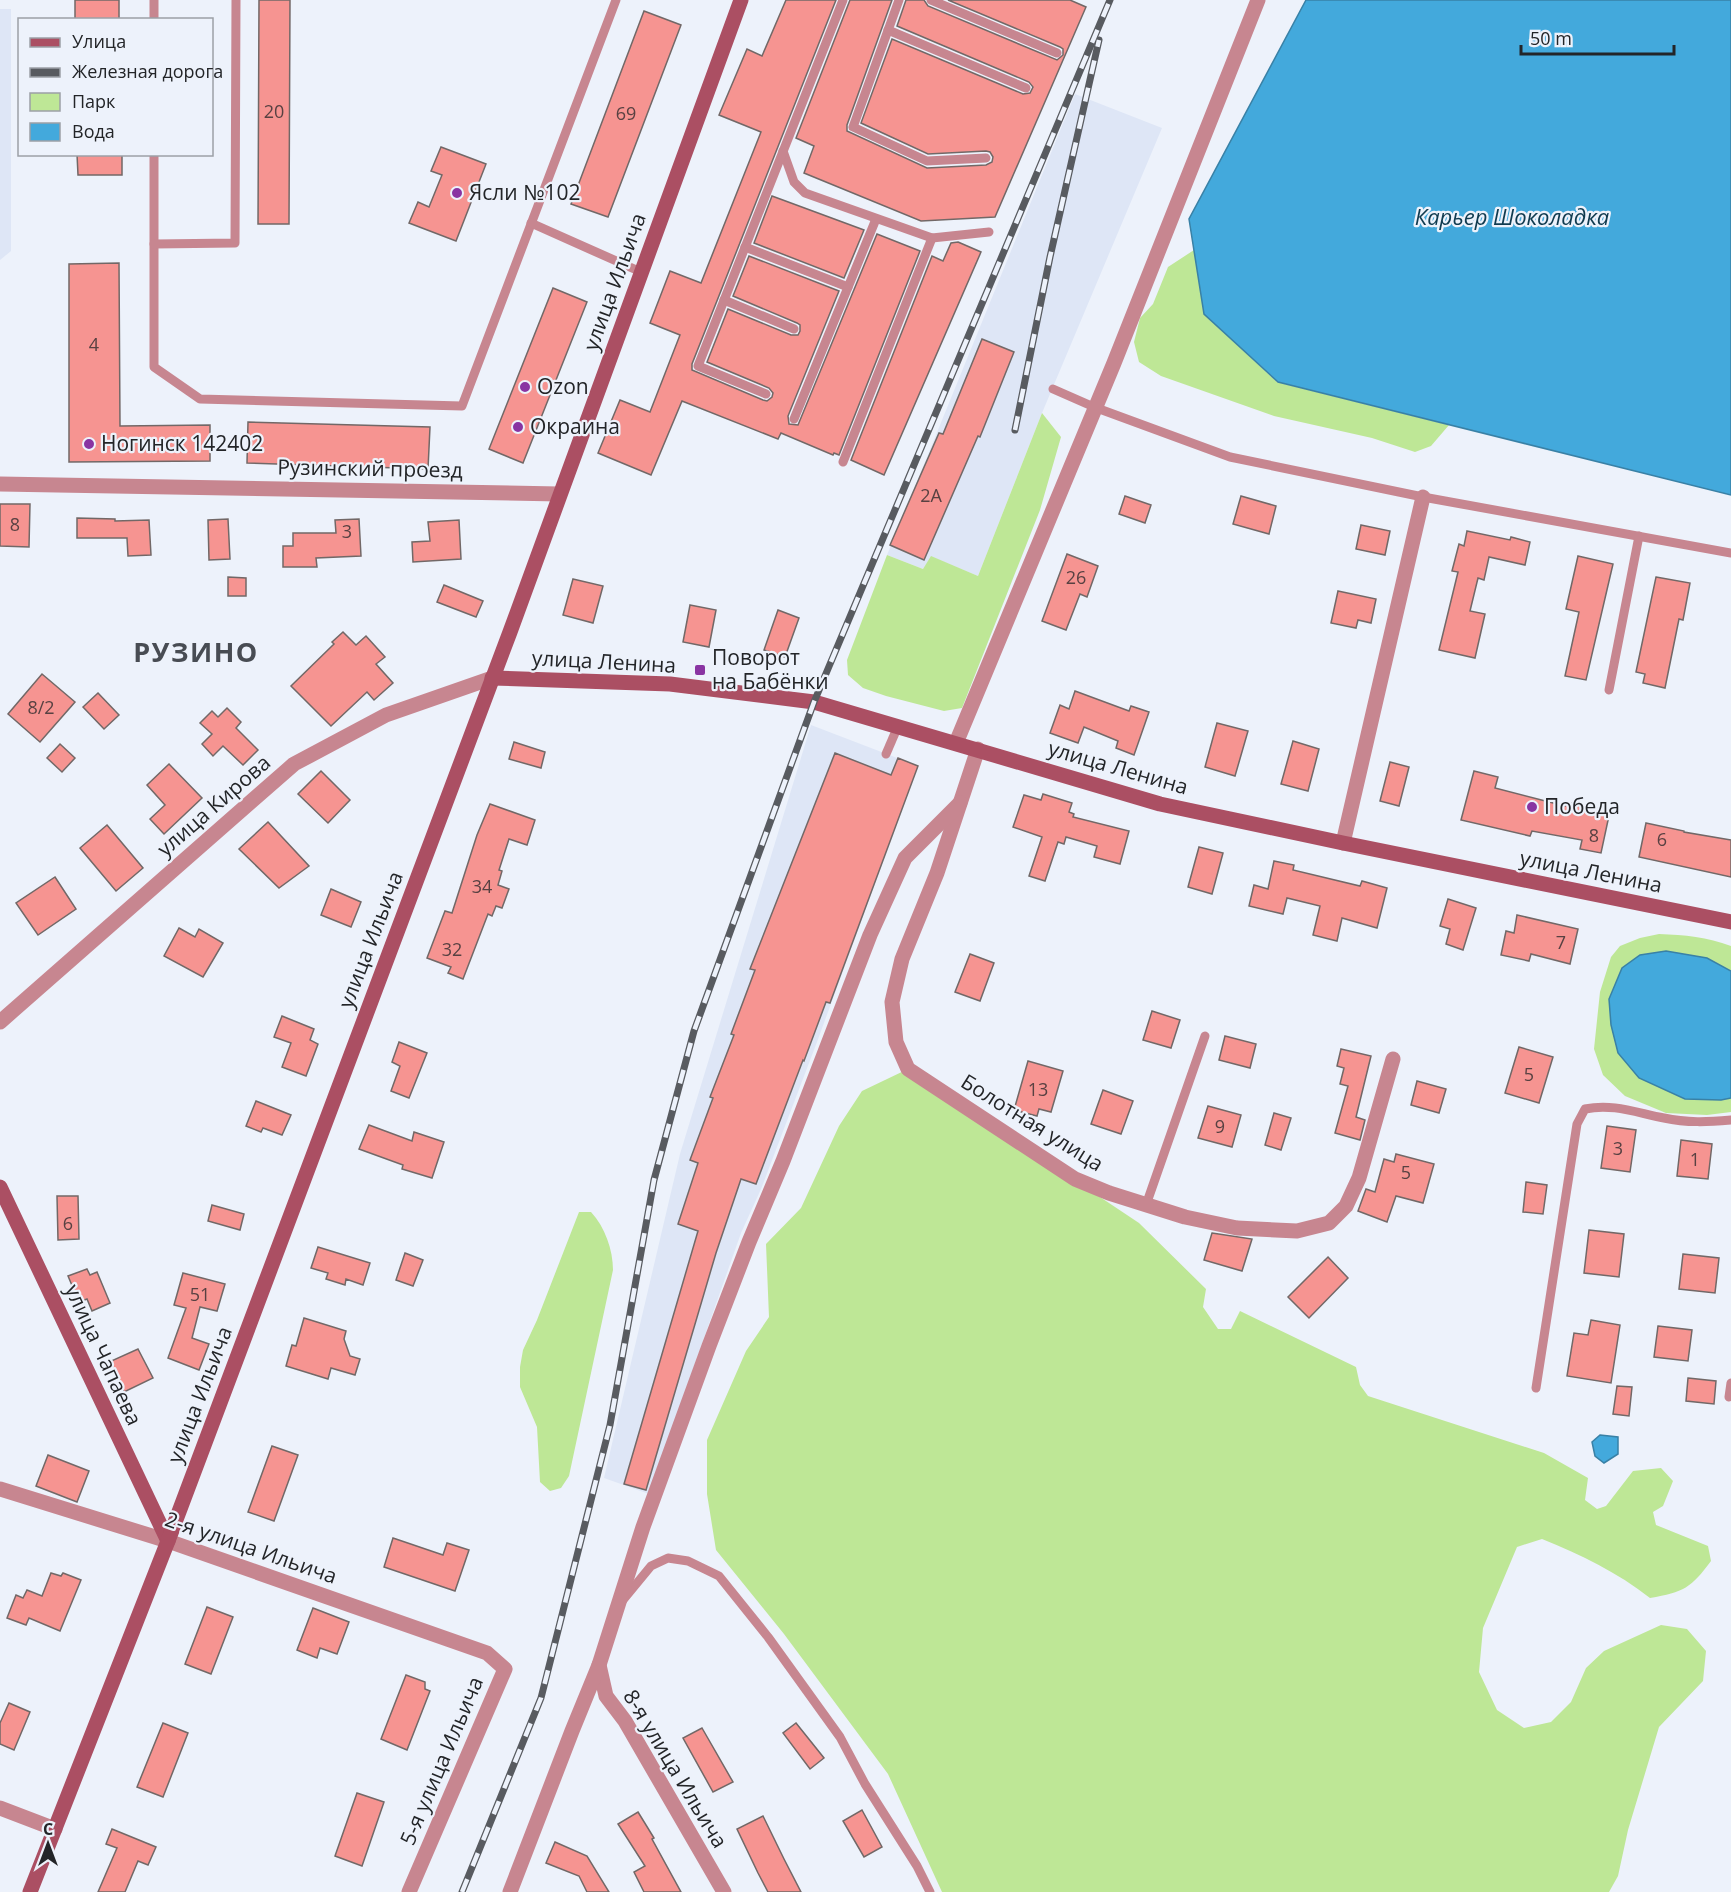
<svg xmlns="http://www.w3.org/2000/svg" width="1731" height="1892" viewBox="0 0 1731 1892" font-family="'Open Sans',sans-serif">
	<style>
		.built { fill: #dee6f6 }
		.green { fill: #bee796 }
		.water { fill: #43a9dc; stroke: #3981a6; stroke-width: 1.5 }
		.building { fill: #f69491; stroke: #726867; stroke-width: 1.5 }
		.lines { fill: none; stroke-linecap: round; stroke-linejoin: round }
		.lane { stroke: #c78690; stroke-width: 9 }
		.street { stroke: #c78690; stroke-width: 15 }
		.secondary { stroke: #ab4f63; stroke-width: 15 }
		.rail-casing { stroke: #585b60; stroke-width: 7 }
		.rail { stroke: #edf2fb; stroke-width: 4.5; stroke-dasharray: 14; stroke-linecap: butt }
		.poi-dot { fill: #8934a2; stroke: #edf2fb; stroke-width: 2 }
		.labels { text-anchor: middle; stroke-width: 4.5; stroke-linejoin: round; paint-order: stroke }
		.number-label { font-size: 18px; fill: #584142 }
		.poi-label { font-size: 21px; fill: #232528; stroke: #edf2fb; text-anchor: start }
		.street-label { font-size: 21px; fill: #232528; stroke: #edf2fb }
		.water-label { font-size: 22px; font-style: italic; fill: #103b50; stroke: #edf2fb }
		.district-label { font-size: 27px; font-weight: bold; letter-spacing: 1.5px; fill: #484c53; stroke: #edf2fb }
	</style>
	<rect width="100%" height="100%" fill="#edf2fb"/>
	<g class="built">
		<polygon points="0,9 11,9 11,251 0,260"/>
		<polygon points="1075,94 1162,128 1042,413 978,576 932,557 923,569 887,555"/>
		<polygon points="811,725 918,766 817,1042 761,1189 741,1233 649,1494 604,1478 680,1154"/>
	</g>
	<g class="green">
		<polygon points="1194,250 1204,314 1277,382 1449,425 1431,446 1415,452 1372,438 1274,416 1161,376 1139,362 1134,342 1140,318 1153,304 1168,267"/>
		<polygon points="1042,413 1061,437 1040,510 962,708 944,711 886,696 863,688 848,675 847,660 887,555 923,569 931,556 978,576"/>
		<path d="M 1659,934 C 1685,935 1707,937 1731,946 L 1731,971 C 1698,954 1676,949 1640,955 L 1685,1099 L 1721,1100 L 1731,1098 L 1731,1112 L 1707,1115 L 1666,1113 L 1625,1096 L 1603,1075 L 1594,1049 L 1600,992 L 1611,957 L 1620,946 L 1640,938 Z"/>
		<path d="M 908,1069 L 1139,1223 L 1206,1289 L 1203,1307 L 1218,1329 L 1231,1329 L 1240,1311 L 1356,1367 L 1360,1385 L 1368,1396 L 1544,1453 L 1588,1478 L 1585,1500 L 1597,1509 L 1606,1506 L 1633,1471 L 1661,1468 L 1673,1481 L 1663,1506 L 1653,1512 L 1656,1525 L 1708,1546 L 1711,1561 C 1691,1588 1684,1592 1650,1598 C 1617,1572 1581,1555 1542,1539 L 1517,1547 L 1483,1628 L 1479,1672 L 1497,1710 L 1524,1728 L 1551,1722 L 1571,1702 L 1586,1668 L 1604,1651 L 1661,1625 L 1687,1629 L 1706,1651 L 1703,1681 L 1659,1727 L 1628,1830 L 1618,1876 L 1609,1892 L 942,1892 L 888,1774 L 784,1634 L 716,1550 L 707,1494 L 707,1440 L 746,1351 L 769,1317 L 766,1244 L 801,1208 L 839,1126 L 862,1091 Z"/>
		<path d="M 579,1212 L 591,1212 C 605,1227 613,1250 613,1270 L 569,1476 L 561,1488 L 550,1491 L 540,1482 L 537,1427 L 520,1387 L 520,1367 L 523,1350 L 537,1320 Z"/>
	</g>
	<g class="water">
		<polygon points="1306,0 1731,0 1731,495 1278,382 1204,314 1189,219"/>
		<polygon points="1666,951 1707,958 1731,971 1731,1098 1721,1100 1685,1099 1639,1078 1618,1053 1611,1025 1609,999 1622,968 1640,955"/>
		<polygon points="1600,1435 1618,1437 1618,1454 1604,1463 1595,1456 1592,1442"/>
	</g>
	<g class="building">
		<rect x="75" y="0" width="44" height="20"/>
		<polygon points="259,0 290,0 289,224 258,224"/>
		<polygon points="786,0 836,0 692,364 692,370 763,400 767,401 772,397 773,393 769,388 707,362 728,309 791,335 798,335 800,331 800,325 797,323 733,296 749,256 839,291 788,416 789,424 798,425 877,234 920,251 839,455 834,453 833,455 781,433 778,439 682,401 651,475 598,453 620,400 650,412 680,335 650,323 670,271 701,283 761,132 719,115 747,49 762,56"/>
		<polygon points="850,0 892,0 847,125 847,131 927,168 986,165 992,162 993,157 990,152 986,151 928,154 861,123 892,39 1023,94 1030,93 1033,87 1029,82 897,26 906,0 924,0 928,6 1057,60 1063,55 1063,49 1060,47 948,0 1070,0 1086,7 995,217 921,221 804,173 814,146 796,138"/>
		<polygon points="644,11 681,25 608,217 571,204"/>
		<polygon points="441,147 486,164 456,241 409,223 418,202 429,207 442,175 431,171"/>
		<polygon points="77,154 122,154 122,175 78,175"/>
		<polygon points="772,196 864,230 844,278 754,243"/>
		<polygon points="958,242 981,252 884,475 851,460 932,256 943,261 951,243"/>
		<polygon points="119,263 120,426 210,425 210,461 69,462 69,264"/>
		<polygon points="553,288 587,302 523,463 489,449"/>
		<polygon points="982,339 1014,352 980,437 978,436 924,560 890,545 939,433 943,434"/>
		<polygon points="248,422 430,427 428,469 247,463"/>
		<polygon points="1125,496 1151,505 1145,523 1119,514"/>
		<polygon points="1241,496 1276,506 1269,534 1233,524"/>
		<polygon points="0,504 30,504 29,547 0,546"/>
		<polygon points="77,518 115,519 115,521 149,520 151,555 128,556 127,538 77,538"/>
		<polygon points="228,519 230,559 209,560 208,520"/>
		<polygon points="359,519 361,556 316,558 317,567 283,567 283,546 293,546 293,533 336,533 335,520"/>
		<polygon points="459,520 461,559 413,562 412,542 430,541 428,522"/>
		<polygon points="1361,525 1390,531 1385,555 1356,549"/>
		<polygon points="1467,531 1510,540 1511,537 1530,542 1525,565 1489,557 1484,580 1478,578 1470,611 1485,614 1475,658 1439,650 1458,572 1452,571 1459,544 1464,546"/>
		<polygon points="1067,554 1098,566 1087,597 1080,594 1066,630 1042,621"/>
		<polygon points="1578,556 1613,564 1586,680 1565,676 1579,612 1566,609"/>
		<polygon points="228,577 246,578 246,596 228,596"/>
		<polygon points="1656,577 1690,583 1683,620 1679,619 1665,688 1643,683 1645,674 1636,672"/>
		<polygon points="573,579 603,586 593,623 563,615"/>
		<polygon points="444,585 483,601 476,617 437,602"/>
		<polygon points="1338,591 1376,599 1371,623 1358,620 1356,628 1331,623"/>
		<polygon points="690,605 716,610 709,647 683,642"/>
		<polygon points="778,610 799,618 785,657 764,650"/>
		<polygon points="343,632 356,645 366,636 385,657 376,664 393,683 374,700 367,692 331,726 291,686 334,644 332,642"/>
		<polygon points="42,674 75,702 40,742 8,714"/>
		<polygon points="1075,691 1129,711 1131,706 1149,712 1134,755 1116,748 1118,741 1084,727 1078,743 1050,733 1060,705 1069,709"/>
		<polygon points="98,693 119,715 104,729 83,707"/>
		<polygon points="227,708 241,722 236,728 258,750 243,765 223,746 213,756 202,744 212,734 200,723 212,711 218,717"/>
		<polygon points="1217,723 1248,731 1235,776 1205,767"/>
		<polygon points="1293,741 1319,749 1308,791 1281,784"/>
		<polygon points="514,742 545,752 541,768 509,759"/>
		<polygon points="60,744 75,758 62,772 47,758"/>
		<polygon points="835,753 891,775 898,758 918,766 830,1003 826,1002 804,1061 803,1060 756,1184 741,1179 716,1253 646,1490 624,1484 698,1231 678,1224 698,1163 690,1160 713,1098 710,1097 734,1035 731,1034 755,970 750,969"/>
		<polygon points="1390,762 1409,767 1399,806 1380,801"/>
		<polygon points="169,764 202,798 164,834 150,819 165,805 147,785"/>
		<polygon points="321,771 350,800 328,823 298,794"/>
		<polygon points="1474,771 1498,777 1495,788 1565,806 1566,802 1610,811 1601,853 1580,849 1582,840 1532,831 1530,836 1461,820"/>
		<polygon points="1043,794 1072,803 1069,812 1074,814 1073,817 1129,831 1120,864 1094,857 1097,846 1066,837 1064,844 1058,842 1045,881 1029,876 1042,837 1013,827 1024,795 1041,800"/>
		<polygon points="490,804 535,820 527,845 509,839 499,870 502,871 498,885 509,889 502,908 496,906 492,916 488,914 463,979 448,973 451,967 427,958 445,911 452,913 477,835"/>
		<polygon points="268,822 309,866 279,888 239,849"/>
		<polygon points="1646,823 1684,831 1684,832 1731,840 1731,877 1639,857"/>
		<polygon points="107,825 143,868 116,891 80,848"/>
		<polygon points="1199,847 1223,853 1212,894 1188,887"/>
		<polygon points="1274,861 1294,865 1293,870 1360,886 1362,881 1387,888 1377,928 1342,918 1337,941 1313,935 1320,906 1287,898 1283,914 1249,906 1254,885 1268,889"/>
		<polygon points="55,877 76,909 38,935 16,903"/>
		<polygon points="331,889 361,902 351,927 321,915"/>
		<polygon points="1448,899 1476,908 1463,950 1446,944 1450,929 1440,926"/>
		<polygon points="1517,915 1578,929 1570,964 1531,954 1529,961 1501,955 1506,931 1514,933"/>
		<polygon points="179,928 195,937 199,929 223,943 203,977 164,956"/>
		<polygon points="970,954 994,963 980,1001 955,992"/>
		<polygon points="1152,1011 1180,1020 1171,1048 1143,1040"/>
		<polygon points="282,1016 314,1029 310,1040 318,1044 306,1076 282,1067 291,1043 274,1037"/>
		<polygon points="1225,1036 1256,1044 1250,1068 1219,1060"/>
		<polygon points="399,1042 427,1053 409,1098 391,1091 400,1066 392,1062"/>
		<polygon points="1519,1047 1553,1057 1539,1103 1505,1093"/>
		<polygon points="1341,1049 1371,1056 1356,1117 1365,1120 1360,1140 1335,1133 1348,1086 1340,1084 1344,1068 1337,1066"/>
		<polygon points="1028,1061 1063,1071 1051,1112 1039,1109 1037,1116 1014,1110"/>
		<polygon points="1417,1081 1446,1089 1439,1113 1411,1105"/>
		<polygon points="1103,1090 1133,1101 1121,1134 1091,1124"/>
		<polygon points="256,1101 291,1115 282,1135 263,1128 261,1132 246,1126"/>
		<polygon points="1208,1106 1241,1115 1232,1147 1198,1138"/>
		<polygon points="1274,1113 1291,1118 1281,1150 1265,1145"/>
		<polygon points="369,1125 412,1141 414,1132 444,1142 432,1178 402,1169 403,1165 359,1149"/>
		<polygon points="1607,1126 1636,1130 1630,1172 1601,1168"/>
		<polygon points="1681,1140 1712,1144 1708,1179 1677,1176"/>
		<polygon points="1396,1154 1434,1164 1423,1203 1396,1196 1387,1222 1358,1211 1366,1189 1375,1192 1384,1159 1394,1162"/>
		<polygon points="1526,1182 1547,1185 1543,1214 1523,1212"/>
		<polygon points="57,1196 78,1196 79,1239 58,1240"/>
		<polygon points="212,1205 244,1214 240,1230 208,1221"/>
		<polygon points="1589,1230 1624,1234 1619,1277 1584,1273"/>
		<polygon points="1212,1233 1252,1239 1242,1271 1204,1260"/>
		<polygon points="318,1247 370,1263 363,1285 346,1279 345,1285 326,1279 328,1273 311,1268"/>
		<polygon points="405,1253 423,1260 413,1286 396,1280"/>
		<polygon points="1683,1254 1719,1258 1715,1293 1679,1289"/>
		<polygon points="1328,1257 1348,1278 1309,1318 1288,1297"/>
		<polygon points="87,1269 90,1275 97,1272 110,1303 92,1311 87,1299 79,1302 68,1276"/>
		<polygon points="183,1273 225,1284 217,1311 200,1307 192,1338 209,1344 199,1370 168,1358 186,1308 174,1305"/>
		<polygon points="304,1318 346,1331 344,1339 350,1356 360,1359 355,1375 331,1368 328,1379 286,1366 292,1345 296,1346"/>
		<polygon points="1591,1320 1620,1325 1611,1383 1567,1376 1574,1333 1588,1335"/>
		<polygon points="1658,1326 1692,1330 1688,1361 1654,1357"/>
		<polygon points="138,1349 153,1378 124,1392 109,1362"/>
		<polygon points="1688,1378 1716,1381 1714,1404 1686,1401"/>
		<polygon points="1617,1386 1632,1387 1629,1416 1613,1414"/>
		<polygon points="272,1446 298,1455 274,1521 248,1512"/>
		<polygon points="48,1455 89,1471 77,1502 36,1486"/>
		<polygon points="393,1538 443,1555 447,1543 469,1550 455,1591 384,1567"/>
		<polygon points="51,1573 61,1576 63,1573 81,1580 60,1631 29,1618 26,1625 7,1618 16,1595 23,1598 27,1590 42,1596"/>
		<polygon points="207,1607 233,1617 211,1674 185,1664"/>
		<polygon points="313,1608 349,1622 337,1654 320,1648 317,1658 297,1650"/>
		<polygon points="406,1675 425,1682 425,1689 430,1691 407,1750 381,1739"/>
		<polygon points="9,1703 30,1712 14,1750 0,1744 0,1723"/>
		<polygon points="163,1723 188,1733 163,1797 137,1787"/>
		<polygon points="796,1723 824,1758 810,1769 783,1733"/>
		<polygon points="702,1728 733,1782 713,1792 683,1738"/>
		<polygon points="357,1793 384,1802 362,1866 335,1856"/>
		<polygon points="862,1810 882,1847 864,1857 843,1821"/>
		<polygon points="638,1812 654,1838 652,1839 681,1892 644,1892 634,1872 645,1866 618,1824"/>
		<polygon points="763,1816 784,1859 801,1892 768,1892 758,1873 737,1829"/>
		<polygon points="112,1829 156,1847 148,1865 138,1861 125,1892 98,1892 117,1848 106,1844"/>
		<polygon points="555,1842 587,1856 609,1892 587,1892 579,1876 546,1863"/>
	</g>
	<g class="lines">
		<g class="lane">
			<polyline points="899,0 853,127 927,161 986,158"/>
			<polyline points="931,0 1057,53"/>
			<polyline points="154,20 154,0"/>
			<polyline points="888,30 1026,88"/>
			<polyline points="783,151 794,182 805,193 932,238 989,232"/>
			<polyline points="154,154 154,367 200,399 462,406 616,0"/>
			<polyline points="531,223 641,272"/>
			<polyline points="154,244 235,243 236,0"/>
			<polyline points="745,247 848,287"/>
			<polyline points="724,300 794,329"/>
			<polyline points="1053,389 1094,407 1230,457 1423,497 1731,553"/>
			<polyline points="766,394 698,366 843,0"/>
			<polyline points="794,419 876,219"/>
			<polyline points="843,462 932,238"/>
			<polyline points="1609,690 1639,536"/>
			<polyline points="886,754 898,726"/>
			<polyline points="1146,1205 1205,1036"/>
			<path d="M 1536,1388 L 1577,1124 L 1585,1109 C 1613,1103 1637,1113 1664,1118 C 1687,1123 1708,1122 1731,1120"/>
			<polyline points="1729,1397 1731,1383"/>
			<polyline points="623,1600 651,1566 668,1558 688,1561 719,1576 768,1637 840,1737 865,1784 917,1866 930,1892"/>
		</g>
		<g class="street">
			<polyline points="0,484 559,494"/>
			<polyline points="956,743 1114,363 1258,0"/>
			<polyline points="978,749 937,873 902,959 892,1002 896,1042 908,1069 1075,1179 1109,1193 1185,1217 1237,1228 1297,1231 1329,1223 1346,1206 1359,1178 1393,1059"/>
			<polyline points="1343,843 1423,497"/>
			<polyline points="0,1022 294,764 386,715 492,678"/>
			<polyline points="0,1489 168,1541 487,1653 505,1669 409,1892"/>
			<polyline points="599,1665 606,1696 625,1721 724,1892"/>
			<polyline points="0,1808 55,1829"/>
			<polyline points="510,1892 572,1731 599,1665 643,1527 709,1346 749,1242 783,1161 870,935 905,858 960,803"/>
		</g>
		<g class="secondary">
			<polyline points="492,678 670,684 814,702 1160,804 1343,843 1731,922"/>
			<polyline points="0,1187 168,1541"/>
			<polyline points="30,1892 168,1541 510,632 741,0"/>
		</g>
		<defs>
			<g id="rail">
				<polyline points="1015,430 1050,257 1099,40"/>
				<polyline points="462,1892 541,1698 610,1425 654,1180 694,1031 814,702 1110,0"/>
			</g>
		</defs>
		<use href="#rail" class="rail-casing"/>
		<use href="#rail" class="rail"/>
	</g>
	<g class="poi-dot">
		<circle cx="457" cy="193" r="6"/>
		<circle cx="525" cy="387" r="6"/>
		<circle cx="518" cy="427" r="6"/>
		<circle cx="89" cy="444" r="6"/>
		<rect x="694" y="664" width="12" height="12" rx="3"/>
		<circle cx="1532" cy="807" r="6"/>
	</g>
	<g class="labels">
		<g class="number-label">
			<text x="274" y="118">20</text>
			<text x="626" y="120">69</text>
			<text x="94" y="351">4</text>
			<text x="931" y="502">2А</text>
			<text x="15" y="531">8</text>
			<text x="347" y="538">3</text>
			<text x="1076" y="584">26</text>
			<text x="41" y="714">8/2</text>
			<text x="1594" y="842">8</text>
			<text x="1662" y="846">6</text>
			<text x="482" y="893">34</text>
			<text x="1561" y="949">7</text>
			<text x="452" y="956">32</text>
			<text x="1529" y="1081">5</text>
			<text x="1038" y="1096">13</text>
			<text x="1220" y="1133">9</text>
			<text x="1618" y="1155">3</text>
			<text x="1695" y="1166">1</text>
			<text x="1406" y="1179">5</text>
			<text x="68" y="1230">6</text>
			<text x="200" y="1301">51</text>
		</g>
		<g class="poi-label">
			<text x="469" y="200">Ясли №102</text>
			<text x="537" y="394">Ozon</text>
			<text x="530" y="434">Окраина</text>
			<text x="101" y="451">Ногинск 142402</text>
			<text x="712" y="665">Поворот<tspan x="712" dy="24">на Бабёнки</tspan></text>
			<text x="1544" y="814">Победа</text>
		</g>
		<g class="street-label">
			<text transform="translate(615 282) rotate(-70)" y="7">улица Ильича</text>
			<text transform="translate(370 469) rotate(1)" y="7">Рузинский проезд</text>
			<text transform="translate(604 662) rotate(3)" y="7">улица Ленина</text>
			<text transform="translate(1118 768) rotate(16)" y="7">улица Ленина</text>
			<text transform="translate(214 806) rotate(-41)" y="7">улица Кирова</text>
			<text transform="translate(1591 872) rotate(11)" y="7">улица Ленина</text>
			<text transform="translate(371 940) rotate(-69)" y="7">улица Ильича</text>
			<text transform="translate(1032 1123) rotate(32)" y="7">Болотная улица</text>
			<text transform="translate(103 1355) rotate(65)" y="7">улица Чапаева</text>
			<text transform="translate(200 1395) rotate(-69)" y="7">улица Ильича</text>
			<text transform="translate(251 1548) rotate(19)" y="7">2-я улица Ильича</text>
			<text transform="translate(442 1761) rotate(-67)" y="7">5-я улица Ильича</text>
			<text transform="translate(675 1769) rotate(59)" y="7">8-я улица Ильича</text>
		</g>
		<g class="water-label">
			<text x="1512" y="225">Карьер Шоколадка</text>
		</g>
		<g class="district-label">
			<text x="196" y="662">РУЗИНО</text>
		</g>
	</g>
	<rect x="18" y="18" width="195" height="138" fill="#edf2fb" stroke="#9ca0a7" stroke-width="1.5"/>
	<rect x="30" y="38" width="30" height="9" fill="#ab4f63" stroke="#9ca0a7" stroke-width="1.5"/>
	<text x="72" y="48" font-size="18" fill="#232528">Улица</text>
	<rect x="30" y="68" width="30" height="9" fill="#585b60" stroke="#9ca0a7" stroke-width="1.5"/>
	<text x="72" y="78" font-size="18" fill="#232528">Железная дорога</text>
	<rect x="30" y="93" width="30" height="18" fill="#bee796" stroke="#9ca0a7" stroke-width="1.5"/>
	<text x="72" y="108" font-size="18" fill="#232528">Парк</text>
	<rect x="30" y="123" width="30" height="18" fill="#43a9dc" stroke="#9ca0a7" stroke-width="1.5"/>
	<text x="72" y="138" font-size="18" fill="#232528">Вода</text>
	<g transform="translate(48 1844)" stroke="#edf2fb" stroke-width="4.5" paint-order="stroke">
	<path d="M0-4.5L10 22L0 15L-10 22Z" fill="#232528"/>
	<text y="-9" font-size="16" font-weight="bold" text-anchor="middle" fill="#232528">С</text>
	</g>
	<path d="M1521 45v9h153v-9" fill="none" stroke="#232528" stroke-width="3"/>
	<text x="1530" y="45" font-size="18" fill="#232528" stroke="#edf2fb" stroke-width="4.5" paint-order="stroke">50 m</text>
</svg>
